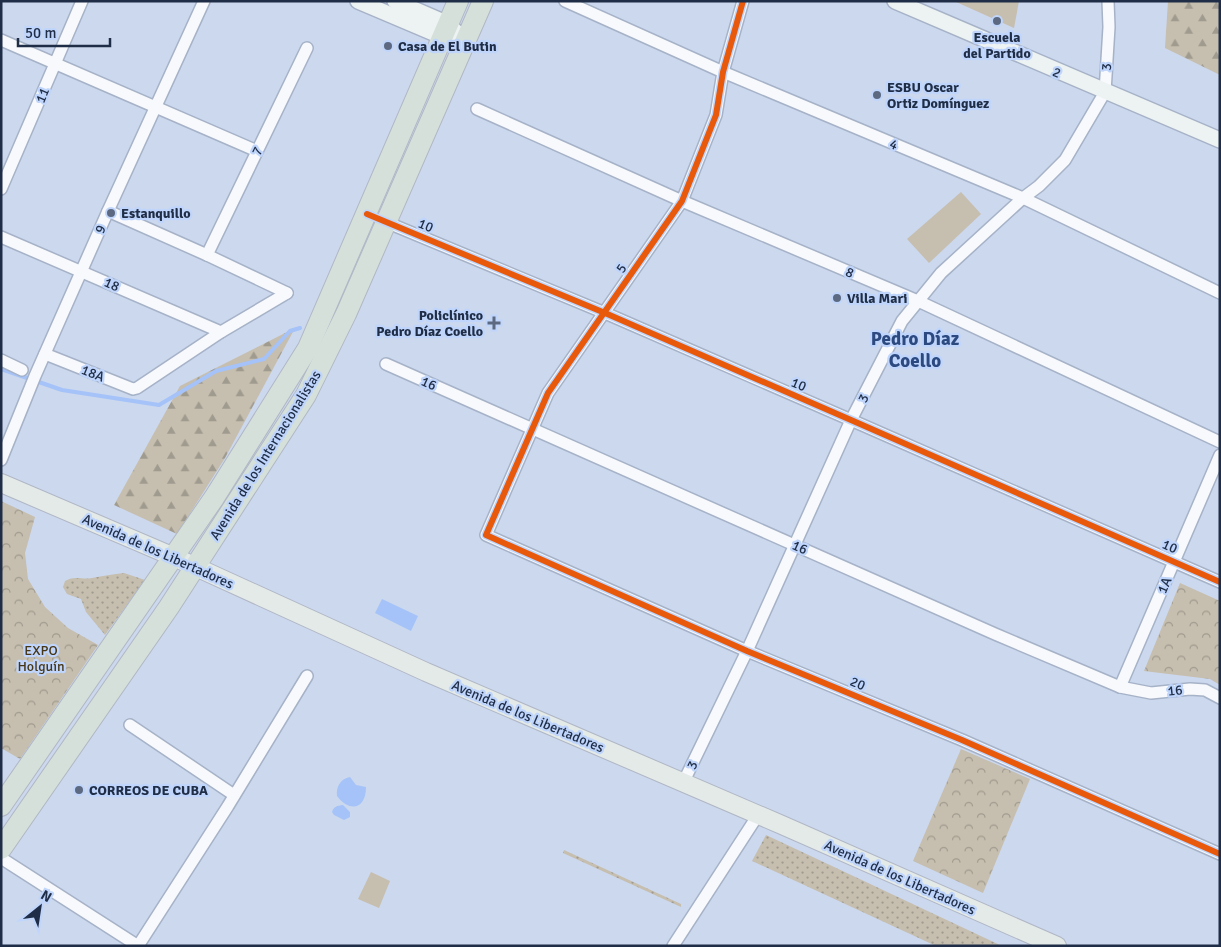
<svg xmlns="http://www.w3.org/2000/svg" width="1221" height="947" viewBox="0 0 1221 947" font-family="Signika,sans-serif">
	<style>
		.grass { fill: url(#grass-dots) }
		.forest { fill: url(#forest-firs) }
		.park { fill: url(#park-crowns) }
		.pitch { fill: #c6beae }
		.water { fill: #a5c3f8 }
		.lines { fill: none; stroke-linecap: round; stroke-linejoin: round }
		.stream { stroke: #a5c3f8; stroke-width: 4 }
		.street-casing { stroke: #a6b2c7; stroke-width: 14 }
		.secondary-casing { stroke: #a6b2c7; stroke-width: 18 }
		.primary-casing { stroke: #b0b7c5; stroke-width: 20 }
		.highway-casing { stroke: #b0b7c5; stroke-width: 22 }
		.street { stroke: #f7f9fc; stroke-width: 11 }
		.secondary { stroke: #edf2f2; stroke-width: 15 }
		.primary { stroke: #e4eae8; stroke-width: 18 }
		.highway { stroke: #d5e0da; stroke-width: 20 }
		.cycleway-casing { stroke: #bfd5fb; stroke-width: 9 }
		.cycleway { stroke: #e8590c; stroke-width: 6 }
		.poi-dot { fill: #5c6981; stroke: #bfd5fb; stroke-width: 2 }
		.labels { text-anchor: middle; stroke-width: 4.5; stroke-linejoin: round; paint-order: stroke }
		.poi-label { font-size: 14px; font-weight: bold; fill: #1f2d46; stroke: #bfd5fb; text-anchor: start }
		.street-label { font-size: 14px; fill: #1f2d46; stroke: #bfd5fb }
		.park-label { font-size: 14px; fill: #473615; stroke: #bfd5fb }
		.district-label { font-size: 19px; font-weight: bold; fill: #2d4a80; stroke: #bfd5fb }
	</style>
	<defs>
		<pattern id="grass-dots" width="8" height="8" patternUnits="userSpaceOnUse" patternTransform="scale(1.25)"><rect width="8" height="8" fill="#c6beae"/><path d="M2 2h.1M6 6h.1" fill="none" stroke="#a09b8f" stroke-width="1.8" stroke-linecap="round"/></pattern>
		<pattern id="forest-firs" width="22" height="20" patternUnits="userSpaceOnUse" patternTransform="scale(1.25)"><rect width="22" height="20" fill="#c6beae"/><path d="M5 1l3.5 6h-7zM16 11l3.5 6h-7z" fill="#a09b8f"/></pattern>
		<pattern id="park-crowns" width="20" height="18" patternUnits="userSpaceOnUse" patternTransform="scale(1.25)"><rect width="20" height="18" fill="#c6beae"/><path d="M2 6a3 3 0 1 1 6 0M12 15a3 3 0 1 1 6 0" fill="none" stroke="#a09b8f"/></pattern>
	</defs>
	<rect width="100%" height="100%" fill="#ccd8ee"/>
	<g class="grass">
		<path d="M 124,573 L 145,580 L 105,635 L 86,612 L 81,599 L 67,594 L 63,587 L 65,581 C 76,575 81,580 92,578 C 103,576 113,574 124,573 Z"/>
		<polygon points="766,835 1002,946 936,946 752,861"/>
		<polygon points="564,850 681,904 681,907 563,853"/>
	</g>
	<g class="forest">
		<polygon points="1168,1 1220,1 1220,75 1165,48"/>
		<polygon points="295,328 225,458 177,534 114,505 180,386"/>
	</g>
	<g class="park">
		<polygon points="1,501 35,517 25,553 28,579 45,607 68,628 98,645 20,759 1,748"/>
		<polygon points="1180,583 1220,601 1220,685 1210,679 1144,671"/>
		<polygon points="961,749 1030,779 983,893 913,861"/>
	</g>
	<g class="pitch">
		<polygon points="954,1 1019,1 1014,28"/>
		<polygon points="961,192 981,214 929,263 907,239"/>
		<polygon points="371,872 390,881 379,908 358,899"/>
	</g>
	<g class="water">
		<polygon points="382,599 418,616 411,631 375,613"/>
		<path d="M 350,777 L 356,785 L 366,787 C 366,809 350,813 337,796 C 336,787 340,779 350,777 Z"/>
		<path d="M 343,805 L 350,812 L 350,817 L 344,820 L 334,815 L 332,812 C 334,806 337,806 343,805 Z"/>
	</g>
	<g class="lines">
		<polyline class="stream" points="1,369 62,390 159,405 216,371 264,359 290,331 300,328"/>
		<defs>
			<g id="street">
				<polyline points="565,1 723,72 1023,198 1220,293"/>
				<polyline points="743,1 723,72 716,115 682,201 548,393 486,535 747,651 962,740 1220,854"/>
				<polyline points="1,40 257,151"/>
				<polyline points="477,109 682,201 918,301 1220,442"/>
				<polyline points="1,189 82,1"/>
				<polyline points="108,211 207,255 287,293"/>
				<polyline points="381,220 605,313 851,420 1220,582"/>
				<polyline points="1,237 221,332"/>
				<polyline points="207,255 307,48"/>
				<polyline points="45,354 133,389 137,388 221,332 287,293"/>
				<polyline points="1,360 22,370"/>
				<polyline points="386,364 995,634 1120,687 1151,693 1190,689 1205,690 1220,698"/>
				<polyline points="1,460 35,376 108,211 204,1"/>
				<polyline points="1120,687 1220,455"/>
				<polyline points="130,725 234,795"/>
				<polyline points="683,783 747,651 851,420 902,321 941,273 1023,198 1039,186 1065,160 1105,92 1109,27 1108,1"/>
				<polyline points="1,858 138,946"/>
				<polyline points="138,946 228,806 307,676"/>
				<polyline points="673,946 758,815"/>
			</g>
			<g id="secondary">
				<polyline points="358,1 443,37 465,41"/>
				<polyline points="395,1 448,24 456,32"/>
				<polyline points="895,1 1220,140"/>
			</g>
			<polyline id="primary" points="1,483 174,557 426,672 782,825 1057,946"/>
			<g id="highway">
				<polyline points="1,806 214,498 308,348 458,1"/>
				<polyline points="1,849 169,607 306,395 346,314 483,1"/>
			</g>
		</defs>
		<use href="#street" class="street-casing"/>
		<use href="#secondary" class="secondary-casing"/>
		<use href="#primary" class="primary-casing"/>
		<use href="#highway" class="highway-casing"/>
		<use href="#street" class="street"/>
		<use href="#secondary" class="secondary"/>
		<use href="#primary" class="primary"/>
		<use href="#highway" class="highway"/>
		<defs>
			<g id="cycleway">
				<polyline points="743,1 723,72 716,115 682,201 548,393 486,535 747,651 962,740 1220,854"/>
				<polyline points="367,214 605,313 851,420 1220,582"/>
			</g>
		</defs>
		<use href="#cycleway" class="cycleway-casing"/>
		<use href="#cycleway" class="cycleway"/>
	</g>
	<g class="poi-dot">
		<circle cx="997" cy="21" r="5"/>
		<circle cx="388" cy="46" r="5"/>
		<circle cx="877" cy="95" r="5"/>
		<circle cx="111" cy="213" r="5"/>
		<circle cx="837" cy="298" r="5"/>
		<path d="M491.5 315.5h5v5h5v5h-5v5h-5v-5h-5v-5h5z"/>
		<circle cx="79" cy="790" r="5"/>
	</g>
	<g class="labels">
		<g class="poi-label">
			<text x="997" y="42" text-anchor="middle">Escuela<tspan x="997" dy="16">del Partido</tspan></text>
			<text x="398" y="51">Casa de El Butin</text>
			<text x="887" y="92">ESBU Oscar<tspan x="887" dy="16">Ortiz Domínguez</tspan></text>
			<text x="121" y="218">Estanquillo</text>
			<text x="847" y="303">Villa Mari</text>
			<text x="483" y="320" text-anchor="end">Policlínico<tspan x="483" dy="16">Pedro Díaz Coello</tspan></text>
			<text x="89" y="795">CORREOS DE CUBA</text>
		</g>
		<g class="street-label">
			<text transform="translate(1106 67) rotate(-86)" y="5">3</text>
			<text transform="translate(1057 72) rotate(23)" y="5">2</text>
			<text transform="translate(42 95) rotate(-67)" y="5">11</text>
			<text transform="translate(894 144) rotate(23)" y="5">4</text>
			<text transform="translate(257 151) rotate(-64)" y="5">7</text>
			<text transform="translate(426 225) rotate(23)" y="5">10</text>
			<text transform="translate(100 229) rotate(-66)" y="5">9</text>
			<text transform="translate(621 268) rotate(-56)" y="5">5</text>
			<text transform="translate(850 272) rotate(23)" y="5">8</text>
			<text transform="translate(112 284) rotate(24)" y="5">18</text>
			<text transform="translate(93 373) rotate(22)" y="5">18A</text>
			<text transform="translate(429 383) rotate(24)" y="5">16</text>
			<text transform="translate(799 384) rotate(23)" y="5">10</text>
			<text transform="translate(863 398) rotate(-63)" y="5">3</text>
			<text transform="translate(265 455) rotate(-58)" y="5">Avenida de los Internacionalistas</text>
			<text transform="translate(1170 546) rotate(24)" y="5">10</text>
			<text transform="translate(800 547) rotate(24)" y="5">16</text>
			<text transform="translate(158 551) rotate(24)" y="5">Avenida de los Libertadores</text>
			<text transform="translate(1164 585) rotate(-67)" y="5">1A</text>
			<text transform="translate(858 683) rotate(23)" y="5">20</text>
			<text transform="translate(1175 690) rotate(-6)" y="5">16</text>
			<text transform="translate(528 716) rotate(23)" y="5">Avenida de los Libertadores</text>
			<text transform="translate(692 765) rotate(-64)" y="5">3</text>
			<text transform="translate(900 877) rotate(24)" y="5">Avenida de los Libertadores</text>
		</g>
		<g class="park-label">
			<text x="41" y="655">EXPO<tspan x="41" dy="16">Holguín</tspan></text>
		</g>
		<g class="district-label">
			<text x="915" y="345">Pedro Díaz<tspan x="915" dy="22">Coello</tspan></text>
		</g>
	</g>
	<rect width="1221" height="947" fill="none" stroke="#1f2d46" stroke-width="5"/>
	<g transform="translate(40 907) rotate(30)" stroke="#bfd5fb" stroke-width="4" paint-order="stroke">
	<path d="M0-4L9 19L0 12L-9 19Z" fill="#1f2d46"/>
	<text y="-8" font-size="14" font-weight="bold" text-anchor="middle" fill="#1f2d46">N</text>
	</g>
	<path d="M18 38v8h92v-8" fill="none" stroke="#1f2d46" stroke-width="2.5"/>
	<text x="25" y="38" font-size="15" fill="#1f2d46" stroke="#bfd5fb" stroke-width="4" paint-order="stroke">50 m</text>
</svg>
